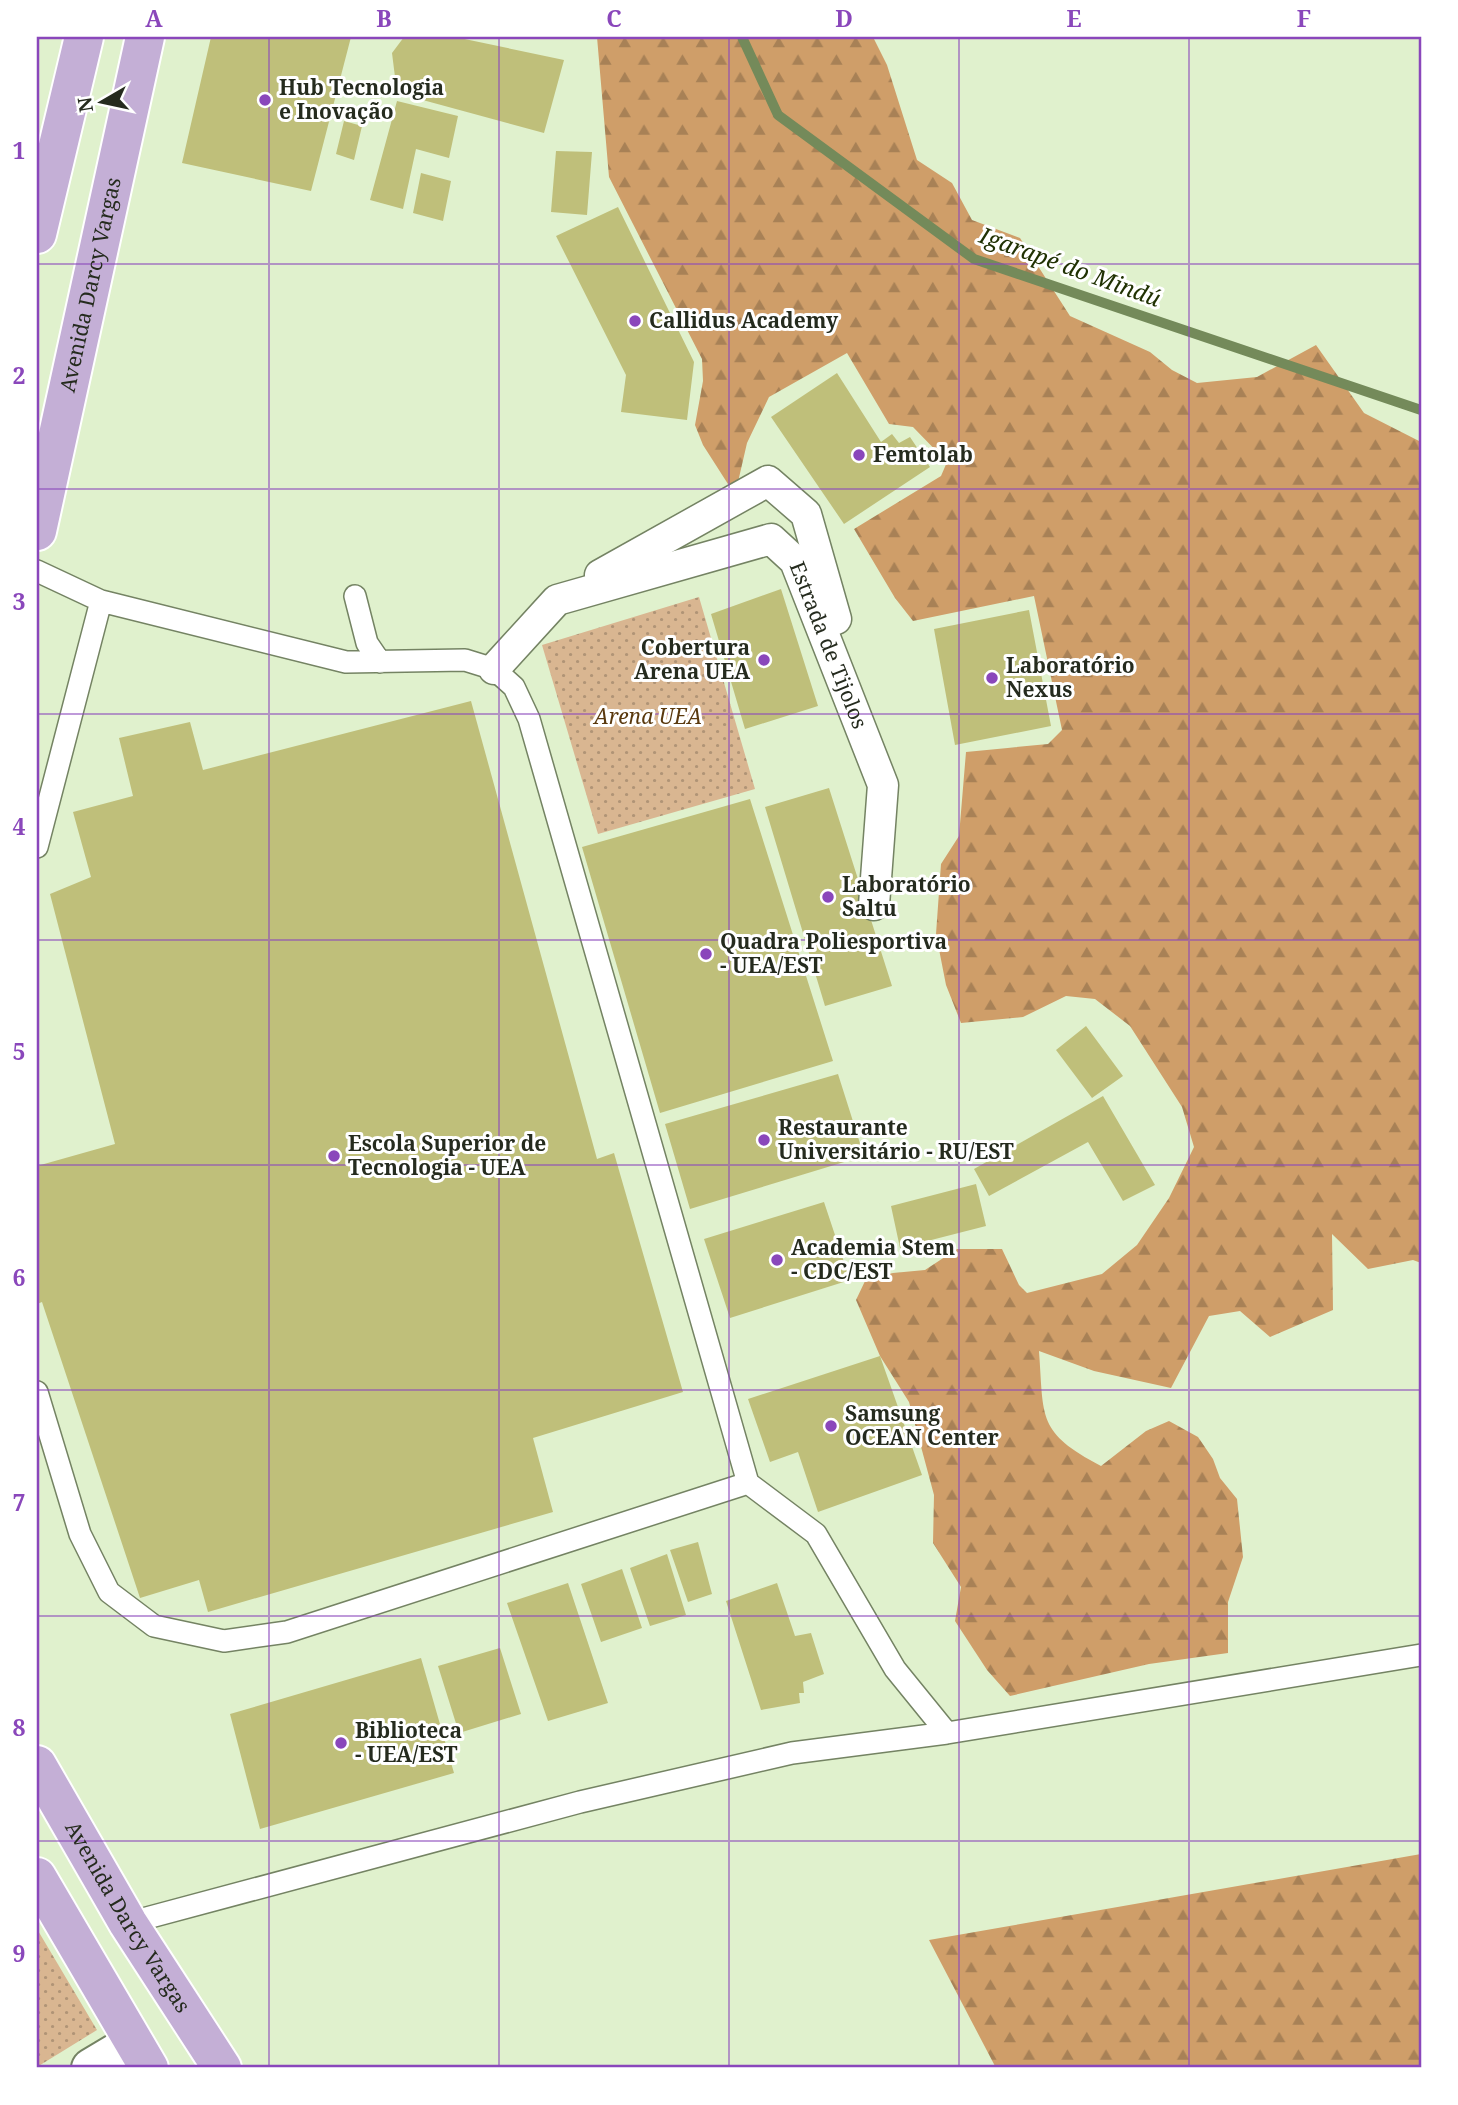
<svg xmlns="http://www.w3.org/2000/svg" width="1458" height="2105" font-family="'Noto Serif',serif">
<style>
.forest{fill:url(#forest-firs)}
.park{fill:url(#park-dots)}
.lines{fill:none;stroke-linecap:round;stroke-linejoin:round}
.stream{stroke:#748a5a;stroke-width:10}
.building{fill:#bfbf7a}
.service-casing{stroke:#748363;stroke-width:24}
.pedestrian-casing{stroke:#748363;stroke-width:33}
.minor-casing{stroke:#748363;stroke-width:42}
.primary-casing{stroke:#fff;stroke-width:42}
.service{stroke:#fff;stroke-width:21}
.pedestrian{stroke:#fff;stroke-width:30}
.minor{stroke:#fff;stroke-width:38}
.primary{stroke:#c4afd6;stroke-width:38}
.grid{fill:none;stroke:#8a47bb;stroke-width:2;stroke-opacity:0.55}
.poi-dot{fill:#8a47bb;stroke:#fff;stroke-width:2.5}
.labels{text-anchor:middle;stroke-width:6;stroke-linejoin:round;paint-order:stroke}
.poi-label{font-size:21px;font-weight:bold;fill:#252b1e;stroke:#fff;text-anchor:start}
.street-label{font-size:21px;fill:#252b1e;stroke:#fff}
.park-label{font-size:21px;font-style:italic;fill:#5a390e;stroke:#fff}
.water-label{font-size:23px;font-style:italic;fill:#203103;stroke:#fff}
.neatline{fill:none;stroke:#8a47bb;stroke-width:2.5}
.grid-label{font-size:23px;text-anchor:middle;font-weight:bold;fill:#8a47bb}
</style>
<defs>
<pattern id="forest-firs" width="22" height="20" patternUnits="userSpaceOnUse" patternTransform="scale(1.75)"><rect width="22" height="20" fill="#cf9e69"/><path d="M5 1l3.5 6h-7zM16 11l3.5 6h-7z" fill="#a88156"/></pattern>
<pattern id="park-dots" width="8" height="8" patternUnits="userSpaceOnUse" patternTransform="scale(1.75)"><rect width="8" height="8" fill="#d9b691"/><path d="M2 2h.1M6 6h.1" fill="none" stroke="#b09476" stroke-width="1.8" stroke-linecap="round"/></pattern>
</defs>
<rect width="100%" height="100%" fill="#e0f1cd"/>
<!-- forest -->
<path class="forest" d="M597,37H873L887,65L917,160L952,183L972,220L1020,238L1070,316L1150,352L1172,370L1197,383L1257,377L1316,345L1364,413L1421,442V1263L1413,1260L1368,1269L1332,1234L1333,1310L1270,1337L1240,1311L1209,1316L1171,1388L1094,1371L1039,1351C1044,1419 1037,1432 1101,1466L1146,1431L1169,1421L1198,1437L1213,1459L1220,1478L1237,1499L1243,1557L1228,1602V1653L1149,1664L1010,1696L987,1670L955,1621L961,1587L933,1543L934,1495L909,1402L880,1356L856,1300L866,1279L893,1273L925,1270L957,1249H1002L1019,1285L1027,1293L1102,1274L1137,1245L1169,1198L1194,1147L1182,1107L1130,1026L1095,999L1066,996L1023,1017L961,1023L946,985L936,934L941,864L959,836L966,752L1048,744L1062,730L1034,596L913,621L895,598L854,529L941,476L947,462L913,427L889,424L847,353L769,397L747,443L735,495L703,445L695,425L703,381L702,359L609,177Z
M1421,1854V2068H996L929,1940Z"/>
<!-- park -->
<path class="park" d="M699,597L755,789L598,834L542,645Z
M37,1929L97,2030L37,2067Z"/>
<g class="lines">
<!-- stream -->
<path class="stream" d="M742,37L778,115L974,259L1421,410"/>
</g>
<!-- building -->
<path class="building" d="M211,37H351L311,191L182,163Z
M404,37H455L564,60L544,133L397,93L392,53Z
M397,101L458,116L449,158L416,149L403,209L370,200Z
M344,121L362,126L354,160L336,154Z
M556,151L592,152L587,215L551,212Z
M421,173L451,181L443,221L413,213Z
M618,207L694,362L687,420L621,412L626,375L556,236Z
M837,373L881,442L892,434L899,443L910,437L930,467L844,524L771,417Z
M781,589L818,706L745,729L711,614Z
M1029,610L1051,726L955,745L934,629Z
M471,701L597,1159L614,1153L683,1392L533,1438L553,1512L208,1612L199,1580L140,1598L42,1302L37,1304V1166L115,1144L50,894L91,877L73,812L133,796L119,738L190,722L203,770Z
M829,788L892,986L825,1006L765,807Z
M750,799L833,1061L660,1113L582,847Z
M1086,1026L1123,1076L1092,1098L1056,1050Z
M838,1074L864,1156L690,1209L665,1124Z
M1103,1096L1155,1185L1123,1201L1088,1142L989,1196L974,1169Z
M976,1184L986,1226L900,1248L891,1206Z
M824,1202L850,1280L730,1318L704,1239Z
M880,1356L922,1475L818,1512L798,1452L770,1462L748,1399Z
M698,1542L712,1594L688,1602L670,1550Z
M667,1554L686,1615L650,1626L630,1568Z
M622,1569L642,1628L601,1642L581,1584Z
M568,1583L608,1703L548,1721L507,1603Z
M777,1583L795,1636L811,1633L824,1674L803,1682L804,1693H799L800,1703L761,1710L726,1601Z
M500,1648L521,1714L459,1733L438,1666Z
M421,1658L454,1773L260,1829L230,1714Z"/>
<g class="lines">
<defs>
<path id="service" d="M37,571L101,601L346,662L465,660L494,669L514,687L529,719L748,1483L816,1534L895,1669L947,1733
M355,596L367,643L380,662
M37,847L101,601
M37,1392L80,1534L109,1592L154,1626L224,1641L287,1632L748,1483
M128,1923L580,1802L792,1753L947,1733L1421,1655"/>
<g id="pedestrian">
<path d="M600,575L768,481L806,514L836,619"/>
<path id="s1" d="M494,669L557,600L771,539L795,561L883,785L874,905"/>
</g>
<path id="minor" d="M91,2068L133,2043"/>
<g id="primary">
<path d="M37,234L84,37"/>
<path id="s2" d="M37,531L145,37"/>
<path id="s3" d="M37,1765L128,1923L222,2068"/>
<path d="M37,1877L149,2068"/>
</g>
</defs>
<!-- service casing -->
<use href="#service" class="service-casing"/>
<!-- pedestrian casing -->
<use href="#pedestrian" class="pedestrian-casing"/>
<!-- minor casing -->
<use href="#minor" class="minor-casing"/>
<!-- primary casing -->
<use href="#primary" class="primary-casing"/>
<!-- service -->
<use href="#service" class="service"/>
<!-- pedestrian -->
<use href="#pedestrian" class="pedestrian"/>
<!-- minor -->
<use href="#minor" class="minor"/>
<!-- primary -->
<use href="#primary" class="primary"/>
</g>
<!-- grid -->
<path class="grid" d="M269,37V2068M499,37V2068M729,37V2068M959,37V2068M1189,37V2068M37,264H1421M37,489H1421M37,714H1421M37,940H1421M37,1165H1421M37,1390H1421M37,1616H1421M37,1841H1421"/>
<!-- markers -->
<g class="poi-dot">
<circle cx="265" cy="100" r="7"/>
<circle cx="635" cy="321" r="7"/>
<circle cx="859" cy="455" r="7"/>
<circle cx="764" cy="660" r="7"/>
<circle cx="992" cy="678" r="7"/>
<circle cx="828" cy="897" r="7"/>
<circle cx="706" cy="954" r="7"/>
<circle cx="764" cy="1140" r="7"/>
<circle cx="334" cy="1156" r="7"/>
<circle cx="777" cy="1260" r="7"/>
<circle cx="831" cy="1426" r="7"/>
<circle cx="341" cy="1743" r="7"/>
</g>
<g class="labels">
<!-- poi labels -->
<g class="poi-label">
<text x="279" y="95">Hub Tecnologia<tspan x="279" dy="24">e Inovação</tspan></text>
<text x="649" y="328">Callidus Academy</text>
<text x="873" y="462">Femtolab</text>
<text x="750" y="655" text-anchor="end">Cobertura<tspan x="750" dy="24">Arena UEA</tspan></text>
<text x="1006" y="673">Laboratório<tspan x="1006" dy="24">Nexus</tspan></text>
<text x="842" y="892">Laboratório<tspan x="842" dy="24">Saltu</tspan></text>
<text x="720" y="949">Quadra Poliesportiva<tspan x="720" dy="24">- UEA/EST</tspan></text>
<text x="778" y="1135">Restaurante<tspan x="778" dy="24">Universitário - RU/EST</tspan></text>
<text x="348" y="1151">Escola Superior de<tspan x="348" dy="24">Tecnologia - UEA</tspan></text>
<text x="791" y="1255">Academia Stem<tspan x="791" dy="24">- CDC/EST</tspan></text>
<text x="845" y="1421">Samsung<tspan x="845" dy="24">OCEAN Center</tspan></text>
<text x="355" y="1738">Biblioteca<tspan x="355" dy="24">- UEA/EST</tspan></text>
</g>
<!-- street labels -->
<g class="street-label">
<text dy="7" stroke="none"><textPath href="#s2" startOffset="252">Avenida Darcy Vargas</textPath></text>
<text dy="7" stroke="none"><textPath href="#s1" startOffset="439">Estrada de Tijolos</textPath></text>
<text dy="7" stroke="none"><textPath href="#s3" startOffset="177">Avenida Darcy Vargas</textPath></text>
</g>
<!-- park labels -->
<g class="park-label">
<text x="648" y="724">Arena UEA</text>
</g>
<!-- water labels -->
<g class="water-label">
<text transform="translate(1070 267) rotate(20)" y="8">Igarapé do Mindú</text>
</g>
</g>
<!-- border -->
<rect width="1458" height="2105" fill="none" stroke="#ffffff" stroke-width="77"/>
<!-- north arrow -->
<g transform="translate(102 102) rotate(261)" stroke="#ffffff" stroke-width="5" paint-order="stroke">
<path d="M0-5L12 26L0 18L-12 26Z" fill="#252b1e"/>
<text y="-10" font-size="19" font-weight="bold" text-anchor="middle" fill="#252b1e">N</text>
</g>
<rect x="38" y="38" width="1382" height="2028" class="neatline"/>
<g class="grid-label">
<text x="154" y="27">A</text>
<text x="384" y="27">B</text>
<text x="614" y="27">C</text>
<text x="844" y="27">D</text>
<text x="1074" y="27">E</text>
<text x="1304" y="27">F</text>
<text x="19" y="159">1</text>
<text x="19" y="384">2</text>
<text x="19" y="610">3</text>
<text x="19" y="835">4</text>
<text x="19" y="1060">5</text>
<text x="19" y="1286">6</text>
<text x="19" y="1511">7</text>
<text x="19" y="1736">8</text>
<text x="19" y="1962">9</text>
</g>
</svg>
